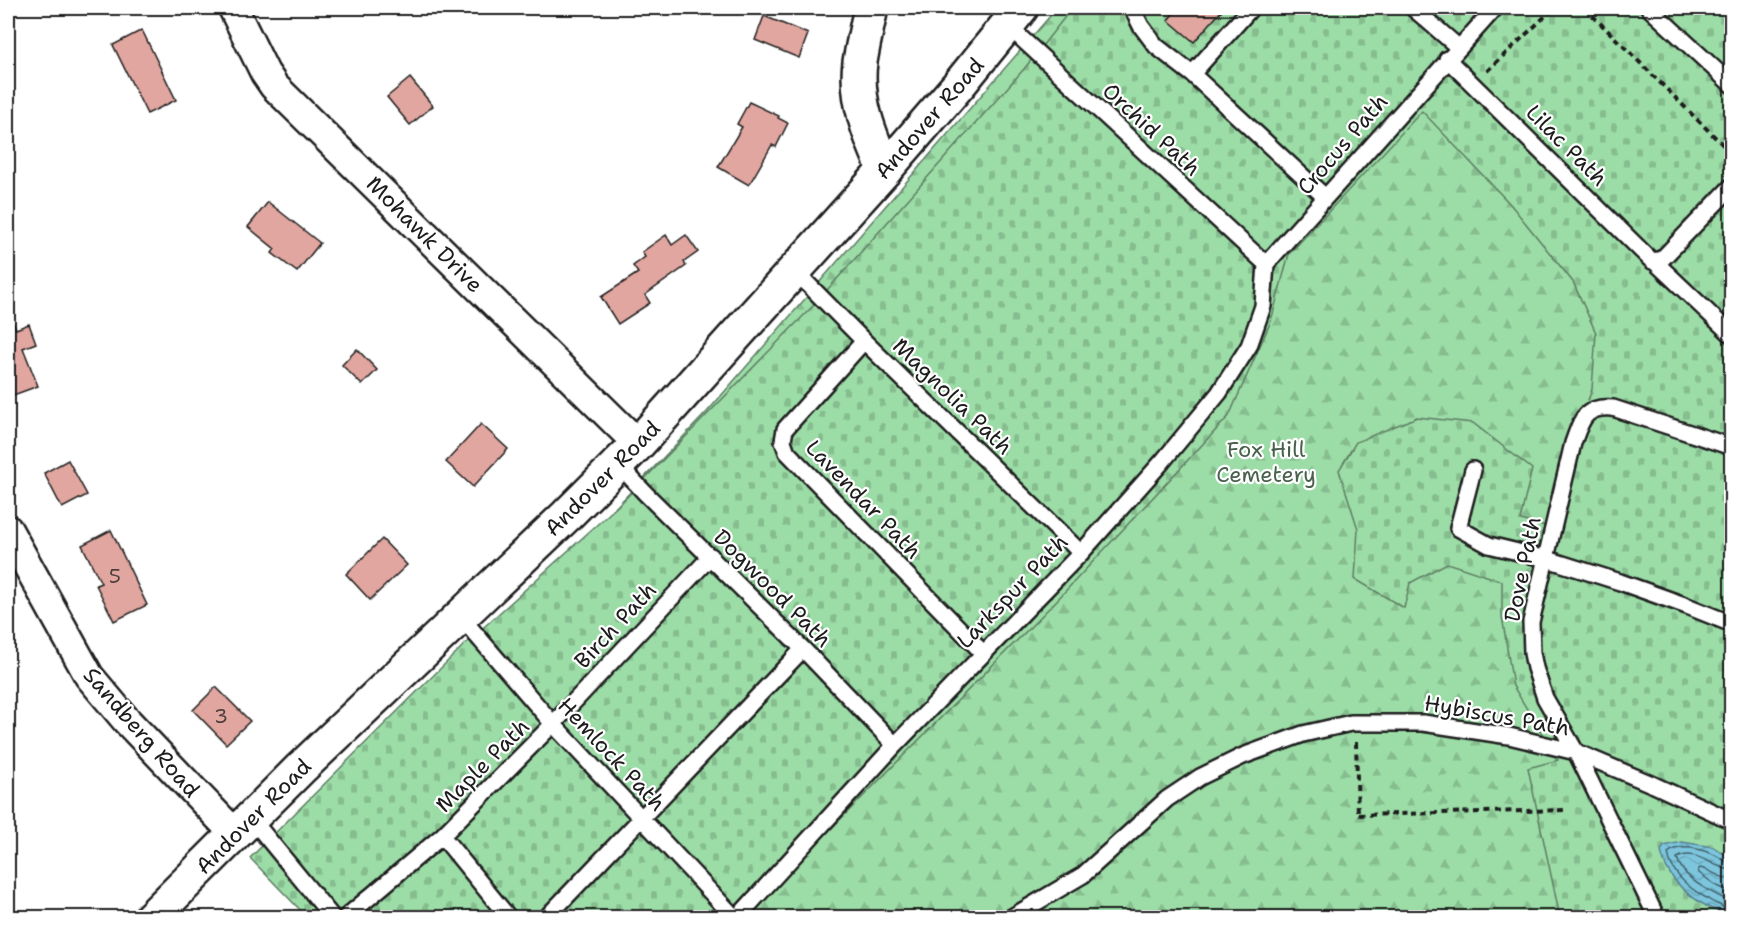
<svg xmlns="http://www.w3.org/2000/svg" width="1739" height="925" font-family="'Shantell Sans',sans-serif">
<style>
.forest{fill:url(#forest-firs);stroke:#5c7c62;stroke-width:1.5}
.cemetery{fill:url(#cemetery-stones);stroke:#5c7c62;stroke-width:1.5}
.water{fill:url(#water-waves);stroke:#568190;stroke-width:1.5}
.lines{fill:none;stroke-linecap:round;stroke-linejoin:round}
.shore{stroke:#426069;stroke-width:1.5}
.building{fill:#e1a69f;stroke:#1c1c1c;stroke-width:1.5}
.service-casing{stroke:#1c1c1c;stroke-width:20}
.minor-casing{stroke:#1c1c1c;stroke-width:33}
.tertiary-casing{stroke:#1c1c1c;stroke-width:38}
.secondary-casing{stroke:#1c1c1c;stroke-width:38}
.path{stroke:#1c1c1c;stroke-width:4;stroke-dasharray:6 4.5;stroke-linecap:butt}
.service{stroke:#fff;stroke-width:15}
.minor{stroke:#fff;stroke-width:28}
.tertiary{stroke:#fff;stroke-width:33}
.secondary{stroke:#fff;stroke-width:33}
.labels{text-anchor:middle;stroke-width:4.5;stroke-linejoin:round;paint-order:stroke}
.number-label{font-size:20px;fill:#4d3e3d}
.street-label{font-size:22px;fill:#1c1c1c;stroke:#fff}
.park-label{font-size:22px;fill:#49604d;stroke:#fff}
</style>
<defs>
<pattern id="forest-firs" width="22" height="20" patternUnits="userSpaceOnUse" patternTransform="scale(1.5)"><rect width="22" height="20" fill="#9cdda7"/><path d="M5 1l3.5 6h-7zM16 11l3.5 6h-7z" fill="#86bd8f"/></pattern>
<pattern id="cemetery-stones" width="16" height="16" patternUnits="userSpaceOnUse" patternTransform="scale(1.5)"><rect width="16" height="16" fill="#9cdda7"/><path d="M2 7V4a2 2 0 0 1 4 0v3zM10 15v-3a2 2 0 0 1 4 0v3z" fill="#86bd8f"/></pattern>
<pattern id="water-waves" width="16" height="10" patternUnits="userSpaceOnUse" patternTransform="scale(1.5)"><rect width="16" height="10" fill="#7cc5dd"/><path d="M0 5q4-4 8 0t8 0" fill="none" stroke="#6ba9bd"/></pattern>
</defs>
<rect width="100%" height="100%" fill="#fff"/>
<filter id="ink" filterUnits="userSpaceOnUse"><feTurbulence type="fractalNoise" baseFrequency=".0167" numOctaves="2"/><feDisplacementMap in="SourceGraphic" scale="12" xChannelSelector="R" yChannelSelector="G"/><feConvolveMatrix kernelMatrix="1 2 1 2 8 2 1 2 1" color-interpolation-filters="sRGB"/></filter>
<g filter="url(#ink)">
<!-- forest -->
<path class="forest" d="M1057,8H1731V917H345L389,744L707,412Z"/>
<!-- cemetery -->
<path class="cemetery" d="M1072,8H1731V917H1560L1528,768L1558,760L1513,686L1502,616V581L1447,563L1410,583L1404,608L1355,579L1358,529L1339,470L1356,442L1417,417L1473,423L1532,469L1520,520L1546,526L1592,389L1596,333L1573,282L1511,205L1422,111L1289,254L1271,321L1229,416L1057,600L744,917H307L250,858L464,645L622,502L812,307L1024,69Z"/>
<!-- water -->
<path class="water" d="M1682,842L1713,847L1731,858V917C1701,907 1667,884 1661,851L1664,846Z"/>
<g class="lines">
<!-- shore -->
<path class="shore" d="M1732,863C1723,862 1718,855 1710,853C1698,848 1677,844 1668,853C1671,874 1690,889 1708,899C1716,905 1727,906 1732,915
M1732,870C1714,869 1695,847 1677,858C1684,882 1713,892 1732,903
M1732,879C1719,879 1712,870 1700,868L1698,870L1699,873L1717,886L1732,892"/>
</g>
<!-- building -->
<path class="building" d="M1178,8H1224L1194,42L1168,20Z
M764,16L808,34L799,58L755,40Z
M142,30L176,100L147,114L113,45Z
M410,78L433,106L410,125L387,97Z
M749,102L779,116L778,118L788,123L776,147L772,145L749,185L718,167L742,127L737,124Z
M268,202L320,243L297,272L272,253L275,249L248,227Z
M666,235L672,245L686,235L698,252L684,262L686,266L645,295L650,303L618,324L601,297L638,273L633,266L645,257L642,252Z
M9,311L16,329L29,324L36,343L23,348L38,386L8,397V312Z
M357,349L377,370L362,385L342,365Z
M481,424L508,449L473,487L446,462Z
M68,460L87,495L62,508L44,473Z
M111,530L147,605L114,621L96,585L101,583L82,545Z
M382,539L407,565L370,600L346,574Z
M216,687L250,721L226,744L193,710Z"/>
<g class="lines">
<defs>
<path id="service" d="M1132,8L1141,26L1156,46L1192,74L1325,197
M1413,8L1458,47
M1649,8L1732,85
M1008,26L1266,264
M1447,59L1652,261L1662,259L1732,186
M1192,74L1251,8
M1655,262L1732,335
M1266,264L1495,8
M795,271L864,341L1081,553
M864,341L785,429L783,441L787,452L983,653
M618,464L645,493L803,649L895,745
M1473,470L1458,528L1489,545L1547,559L1620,582L1687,606L1732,624
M460,616L553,724L735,918
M251,818L333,918
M442,836L509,918
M345,918L442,836L553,724L711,556
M546,918L803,649
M737,918L895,745L1081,553L1162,462L1219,393L1249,346L1263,306L1266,264
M1010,918L1083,875L1167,799L1200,777L1243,756L1303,734L1351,723H1423L1509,736L1576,752L1654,785L1732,821
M1657,918L1576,752L1545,698L1535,668L1532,653L1531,622L1573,443C1581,421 1584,405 1613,408L1732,447"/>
<path id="minor" d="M233,8L265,73L274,86L638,444
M8,530L89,676L126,720L234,833"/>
<path id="tertiary" d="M871,8C867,26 863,44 860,62C855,100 870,136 885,170"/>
<path id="secondary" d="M151,918L300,769L566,516L638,444L885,170L962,81L1021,8"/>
</defs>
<!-- service casing -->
<use href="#service" class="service-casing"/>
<!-- minor casing -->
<use href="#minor" class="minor-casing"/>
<!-- tertiary casing -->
<use href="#tertiary" class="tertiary-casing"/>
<!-- secondary casing -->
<use href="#secondary" class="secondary-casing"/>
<!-- path -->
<path class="path" d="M1585,8L1732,154
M1487,71L1554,8
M1356,742L1358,815L1566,810"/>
<!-- service -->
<use href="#service" class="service"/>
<!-- minor -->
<use href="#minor" class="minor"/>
<!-- tertiary -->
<use href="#tertiary" class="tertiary"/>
<!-- secondary -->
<use href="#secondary" class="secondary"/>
</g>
</g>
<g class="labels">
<!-- number labels -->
<g class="number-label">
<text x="115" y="583">5</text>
<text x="221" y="723">3</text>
</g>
<!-- street labels -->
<g class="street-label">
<text transform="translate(929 118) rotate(-49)" y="8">Andover Road</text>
<text transform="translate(1152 129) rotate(43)" y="8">Orchid Path</text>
<text transform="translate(1342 144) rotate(-49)" y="8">Crocus Path</text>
<text transform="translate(1567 145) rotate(45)" y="8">Lilac Path</text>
<text transform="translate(425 234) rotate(45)" y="8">Mohawk Drive</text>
<text transform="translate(953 396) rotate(44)" y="8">Magnolia Path</text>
<text transform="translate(602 478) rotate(-45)" y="8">Andover Road</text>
<text transform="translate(864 499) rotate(46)" y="8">Lavendar Path</text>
<text transform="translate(1522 569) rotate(-78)" y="8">Dove Path</text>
<text transform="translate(773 588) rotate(45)" y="8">Dogwood Path</text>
<text transform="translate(1012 591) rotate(-46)" y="8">Larkspur Path</text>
<text transform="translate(615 625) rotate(-47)" y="8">Birch Path</text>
<text transform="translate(1497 715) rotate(10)" y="8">Hybiscus Path</text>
<text transform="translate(142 732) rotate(49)" y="8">Sandberg Road</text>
<text transform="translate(612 754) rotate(47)" y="8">Hemlock Path</text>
<text transform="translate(482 765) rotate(-45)" y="8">Maple Path</text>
<text transform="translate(253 816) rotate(-45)" y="8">Andover Road</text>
</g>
<!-- park labels -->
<g class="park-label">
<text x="1266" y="457">Fox Hill<tspan x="1266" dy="25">Cemetery</tspan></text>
</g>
</g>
<!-- margin -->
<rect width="1739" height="925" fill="none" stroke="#fff" stroke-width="30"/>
<rect x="15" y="15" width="1709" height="895" fill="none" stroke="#1c1c1c" stroke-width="2" filter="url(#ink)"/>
</svg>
